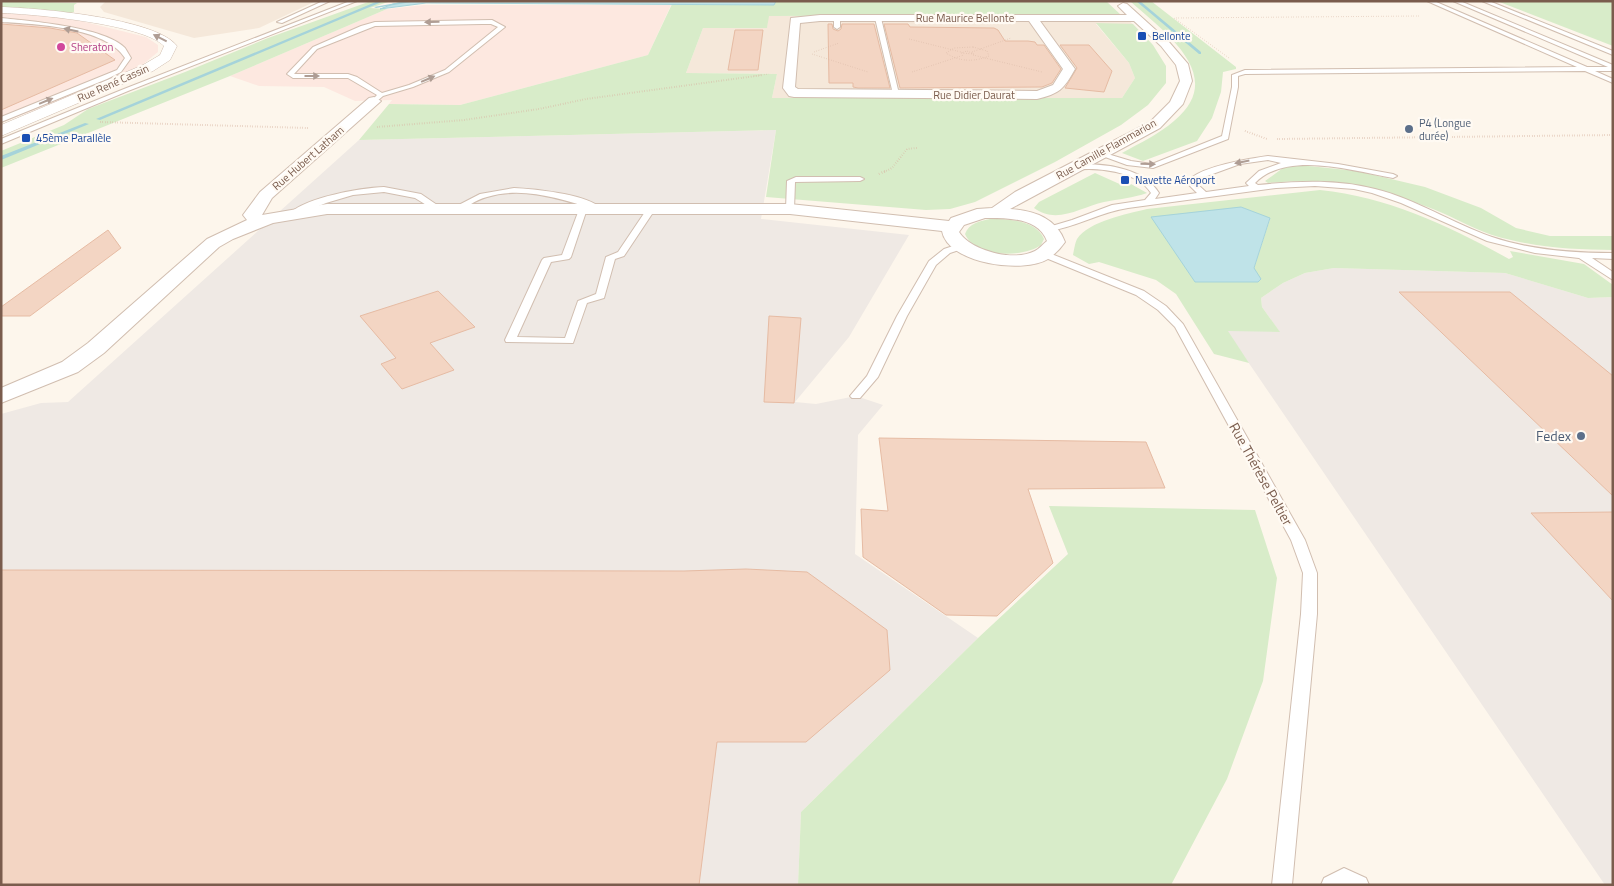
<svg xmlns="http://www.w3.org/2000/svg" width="1614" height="886" font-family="'Titillium Web',sans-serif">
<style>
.residential{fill:#f5e8da}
.commercial{fill:#fde8e0}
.industrial{fill:#efe9e4}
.green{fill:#d8ecc9;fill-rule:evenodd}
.water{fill:#bfe3e8;stroke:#a5d3da}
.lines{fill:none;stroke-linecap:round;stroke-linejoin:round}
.stream{fill:#a5d3da;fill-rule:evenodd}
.building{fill:#f3d5c3;stroke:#e6bba3}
.service-casing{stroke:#d1beb0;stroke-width:2}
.minor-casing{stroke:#d1beb0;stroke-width:2}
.tertiary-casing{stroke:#d1beb0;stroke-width:1}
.path-far2{stroke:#d9b8a5;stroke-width:1;stroke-dasharray:0.5 2;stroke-linecap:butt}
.path-far1{stroke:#d9b8a5;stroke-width:2;stroke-dasharray:0.5 2;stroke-linecap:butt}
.path{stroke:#d9b8a5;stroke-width:2.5;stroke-dasharray:0.5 2.5;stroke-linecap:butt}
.service{fill:#fff;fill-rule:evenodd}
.minor{fill:#fff;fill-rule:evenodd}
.tertiary{fill:#fff;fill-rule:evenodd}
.oneway{fill:#af9d94}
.transit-dot{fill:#1a4fb4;stroke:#fffaf3;stroke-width:2}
.hotel-dot{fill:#d1479c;stroke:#fffaf3;stroke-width:2}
.service-dot{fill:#5c6f8a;stroke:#fffaf3;stroke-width:2}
.labels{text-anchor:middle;stroke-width:4.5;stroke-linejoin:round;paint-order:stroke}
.far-street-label{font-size:11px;fill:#7a5c4d;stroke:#fffaf3}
.far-transit-label{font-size:11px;fill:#164399;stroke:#fffaf3;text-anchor:start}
.far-hotel-label{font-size:11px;fill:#b23c85;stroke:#fffaf3;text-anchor:start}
.far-service-label{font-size:11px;fill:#4e5e75;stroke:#fffaf3;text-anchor:start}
.service-label{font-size:14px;fill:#4e5e75;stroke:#fffaf3;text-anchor:end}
.street-label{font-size:14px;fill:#7a5c4d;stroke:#fffaf3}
</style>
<rect width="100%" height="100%" fill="#fdf6ec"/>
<!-- residential -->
<path class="residential" d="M106,1H316L259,28L194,38L104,12L100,7Z
M1121,15L1133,24H1096L1129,63L1135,78L1122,98H772L777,74L686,73L703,28H767L768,16Z"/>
<!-- commercial -->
<path class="commercial" d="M424,5H671L648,55L460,105L389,104L392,100L355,101L324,87L259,86L230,76L387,9Z
M1,12H24L77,20L146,37L158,45V52L141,66L97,86L1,123Z"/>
<!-- industrial -->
<path class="industrial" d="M776,130L761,219L909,235L849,337L795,402L816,404L856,396L883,405L858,435L855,554L978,638L801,812L798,885H1V414L41,403L68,402L359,140Z
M1334,268L1505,273L1588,298L1613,297V885H1605L1227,331H1279L1262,307L1261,298L1283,283L1305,273Z"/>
<!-- green -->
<path class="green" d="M1,1L77,3L74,5V12L68,14L1,9Z
M371,1H391L370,8L387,9L230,76L1,168V151L64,125L88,109L185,72L268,38Z
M777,1H1106L1121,15L769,16L767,28H703L686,73L777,74L772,98H1122L1135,78L1129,63L1096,23L1133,24L1153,45L1166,66V83L1148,105L1121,125L1055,162L975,202L950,209L926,210L766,197L776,130L359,140L389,104L460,105L648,55L672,4L773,5Z
M1130,1H1151L1236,67V69L1223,72L1221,92L1212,118L1197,141L1143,161L1122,153C1140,143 1159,134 1174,121C1229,76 1163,31 1130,1Z
M1497,1H1613V46Z
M1299,165L1357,171L1425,187L1481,208L1516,228L1550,236H1613V250C1572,250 1531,247 1492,235C1469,227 1448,214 1425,206C1373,186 1323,177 1268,183L1265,181L1283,168Z
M1095,173L1124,186L1131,184L1147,193C1133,198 1119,199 1104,202C1081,207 1057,225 1034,208L1039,202Z
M1320,190C1389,197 1449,226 1509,259L1513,257L1510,251L1584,264L1613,285V297L1588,298L1505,273L1334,268L1305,273L1283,283L1261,298L1262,307L1280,332L1228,331L1249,363L1214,354L1176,294L1156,280L1099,262L1089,264L1073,255C1074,250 1075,243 1077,239C1089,221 1127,214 1147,209ZM1241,207L1270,219L1254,268Z
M990,219C1008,219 1036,220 1044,239L1041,245C1023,258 975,258 965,234C969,223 980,221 990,219Z
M1049,506L1255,510L1277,578L1263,681L1227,779L1171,885H798L801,812L978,638L1068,554Z"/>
<!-- water -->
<path class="water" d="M407,1H776L774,5L426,3L380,9L393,4Z
M1241,207L1270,218L1254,268L1261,279L1258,282H1195L1151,217Z"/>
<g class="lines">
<!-- stream -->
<path class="stream" d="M378,1H384L100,120L96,119Z
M407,1H417L376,8L374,7Z
M1136,1H1140L1201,52V54H1199Z
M85,123L89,124L1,160V156Z"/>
</g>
<!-- building -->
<path class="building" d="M1,24L50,28L77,33L115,60L1,110Z
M828,24H832L833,29L838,31L841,29L842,24H874L890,88H858L853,87V83H829Z
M884,24H908L910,27L994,28L998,30L1005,41H1028L1035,42L1037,45H1044L1061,69L1052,83L1042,87L900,88Z
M735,30H763L758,70H728Z
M1060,45H1089L1112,71L1104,92L1065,88L1077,68Z
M108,230L121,248L30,316H1V307Z
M438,291L475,327L430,343L454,370L402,389L381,364L396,358L360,316Z
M1399,292H1510L1613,376V496Z
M769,316L801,318L794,403L764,402Z
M879,438L1146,442L1165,488L1028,489L1053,563L997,616L946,615L863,557L861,509L888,511Z
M1613,512V601L1531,513Z
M746,569L807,572L887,630L890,670L806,742H717L699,885H1V570L684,571Z"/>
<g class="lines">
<defs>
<path id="service" d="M323,1H330L282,23L277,22Z
M350,1H357L128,91L1,144V139L124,89Z
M1427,1H1434L1587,67H1608L1453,1H1460L1613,65V71H1595L1613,79V83L1585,71L1245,74L1238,76V87L1228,139L1153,168L1127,165L1097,154L1101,152L1131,161L1152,164L1222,136L1232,87V75L1245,70L1577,67Z
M1482,1H1489L1613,51V55Z
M837,16L840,18V27L837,29L834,27V18Z
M878,16L881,18L899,94L896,96L893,94L875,18Z
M1,18C30,21 105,27 125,48C127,51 129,55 131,58L121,72L107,79L1,122V117L117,70L125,58C106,27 35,24 1,22Z
M492,20L505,27L449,72L413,87L383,96L376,102L371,101L377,95L348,78H293L287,74L313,47L361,26L375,22ZM482,24H491L498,27L445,70L409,85L382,93L357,77L348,74H294L317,49L375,26Z
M1268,156L1338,164L1393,174L1397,176L1393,178C1353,171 1287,150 1255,183L1258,185C1297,181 1337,179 1375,189C1416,199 1452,223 1492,237C1531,250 1572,253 1613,253V259L1592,258L1613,272V280L1579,258L1535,253L1487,241L1401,203L1372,193L1354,189L1315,186L1276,188L1128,208C1100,212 1077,227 1049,231L1045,228L1072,220L1112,205L1145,200L1151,193C1137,171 1097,167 1074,170H1071V166C1098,161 1144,167 1159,193L1155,199L1197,193L1186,182C1201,166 1247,159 1268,156ZM1268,160L1281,163L1259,171L1246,183L1249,186L1206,192L1195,182L1199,179L1240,164Z
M796,177H860L864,179L860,181L795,182L794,209L790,212L786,209L787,181Z
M384,187L421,194L443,209L436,211L415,198L384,192L353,195L326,203L297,215L290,213C308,197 360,188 384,187Z
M514,188C535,189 583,194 598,206L594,209C560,199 523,186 487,197C475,200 466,208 455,212L451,209L480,194Z
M649,206L656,208L624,256L615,259L604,298L587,303L573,343L506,342L505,340L542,260L544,258L562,255L580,207L587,209L571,257L569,259L551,262L517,337L565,338L578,301L596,294L606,257L618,252Z
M959,244L962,245V249L950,253L936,265L907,316L878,377L860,398H852L850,396L867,376L897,316L929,261L944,249Z
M1044,251L1144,291L1166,306L1183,324L1305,540L1317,573V614L1292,885H1272L1301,614L1303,573L1291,540L1175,327L1158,310L1136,295L1041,256V252Z
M1344,868L1366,878L1369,885H1321L1324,878Z"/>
<path id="minor" d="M1123,3L1127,4L1169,42L1188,64L1192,81L1183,104L1160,128L1010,209C1035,211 1056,218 1065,242C1061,248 1054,255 1048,259C1024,274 948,264 942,231L790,214H327L273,223L233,239L219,247L104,353L78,372L1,403V388L62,362L88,343L207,239L247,220L243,215L260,192L369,98L374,97L381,101L272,198L262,215L327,204H790L949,221L951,218L977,209L992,208L1015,192L1150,122L1170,102L1180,81L1176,65L1161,46L1134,21H1040L1075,69C1064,89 1059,94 1037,99L794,97L789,96L783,88L791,18L820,15H1127L1118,6ZM820,21H1029L1063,69L1053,85L1037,91L798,89L795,87L800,23ZM985,218C1006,218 1038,217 1047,241C1043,244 1039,249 1035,251C1014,262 971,251 959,232L964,225Z"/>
<path id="tertiary" d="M1,7C37,8 156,18 177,46L170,60L153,71L1,136V125L143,65L160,55L164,46C143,24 34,14 1,13Z"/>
</defs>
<!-- service casing -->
<use href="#service" class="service-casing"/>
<!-- minor casing -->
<use href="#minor" class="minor-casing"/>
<!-- tertiary casing -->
<use href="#tertiary" class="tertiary-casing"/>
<!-- path-far2 -->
<path class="path-far2" d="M909,39L961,52
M973,47L987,51L989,56C975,62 959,62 946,53L954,48Z
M967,51L974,54L961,53Z
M814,52L839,43
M972,52L1011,38
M812,54L868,72
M973,55L1042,72
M1229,58L1174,18L1419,16
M912,72L964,55
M754,76L769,74"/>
<!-- path-far1 -->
<path class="path-far1" d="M100,122L308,128
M377,127L464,120L539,109L586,99L763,75
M1245,131L1267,139
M1277,139L1613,135
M884,172L892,168L907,149L917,148"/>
<!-- path -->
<path class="path" d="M879,174L887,170"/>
<!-- service -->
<use href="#service" class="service"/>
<!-- minor -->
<use href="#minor" class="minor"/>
<!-- tertiary -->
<use href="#tertiary" class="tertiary"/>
</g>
<!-- one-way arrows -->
<defs><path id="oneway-solid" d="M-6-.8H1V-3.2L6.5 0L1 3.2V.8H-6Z" transform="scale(1.25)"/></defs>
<g class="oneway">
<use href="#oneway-solid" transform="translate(432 22) rotate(179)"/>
<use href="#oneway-solid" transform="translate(71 30) rotate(-168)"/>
<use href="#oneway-solid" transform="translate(160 38) rotate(-153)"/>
<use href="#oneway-solid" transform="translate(312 76)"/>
<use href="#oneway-solid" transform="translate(428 79) rotate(-23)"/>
<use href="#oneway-solid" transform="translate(46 101) rotate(-22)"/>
<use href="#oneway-solid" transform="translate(1242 162) rotate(169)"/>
<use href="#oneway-solid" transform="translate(1148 164) rotate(1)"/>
</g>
<!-- markers -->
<g class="transit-dot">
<rect x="1137" y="31" width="10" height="10" rx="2.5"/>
<rect x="21" y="133" width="10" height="10" rx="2.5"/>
<rect x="1120" y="175" width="10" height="10" rx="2.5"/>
</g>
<circle class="hotel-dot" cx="61" cy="47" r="5"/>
<g class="service-dot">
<circle cx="1409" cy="129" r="5"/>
<circle cx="1581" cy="436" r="5"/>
</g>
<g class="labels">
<!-- far-street labels -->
<g class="far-street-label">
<text x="965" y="22">Rue Maurice Bellonte</text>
<text transform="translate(113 83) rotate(-24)" y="4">Rue René Cassin</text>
<text x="974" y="99">Rue Didier Daurat</text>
<text transform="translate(1106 149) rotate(-29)" y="4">Rue Camille Flammarion</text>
<text transform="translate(308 158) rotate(-41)" y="4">Rue Hubert Latham</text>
</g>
<!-- far-transit labels -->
<g class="far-transit-label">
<text x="1152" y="40">Bellonte</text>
<text x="36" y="142">45ème Parallèle</text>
<text x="1135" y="184">Navette Aéroport</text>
</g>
<!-- far-hotel labels -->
<g class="far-hotel-label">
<text x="71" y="51">Sheraton</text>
</g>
<!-- far-service labels -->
<g class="far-service-label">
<text x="1419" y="127">P4 (Longue<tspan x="1419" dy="13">durée)</tspan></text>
</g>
<!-- service labels -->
<g class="service-label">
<text x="1571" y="441">Fedex</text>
</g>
<!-- street labels -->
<g class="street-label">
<text transform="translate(1261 474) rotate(61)" y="5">Rue Thérèse Peltier</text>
</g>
</g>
<!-- border -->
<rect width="1614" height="886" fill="none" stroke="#7a5c4d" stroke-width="5"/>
</svg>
